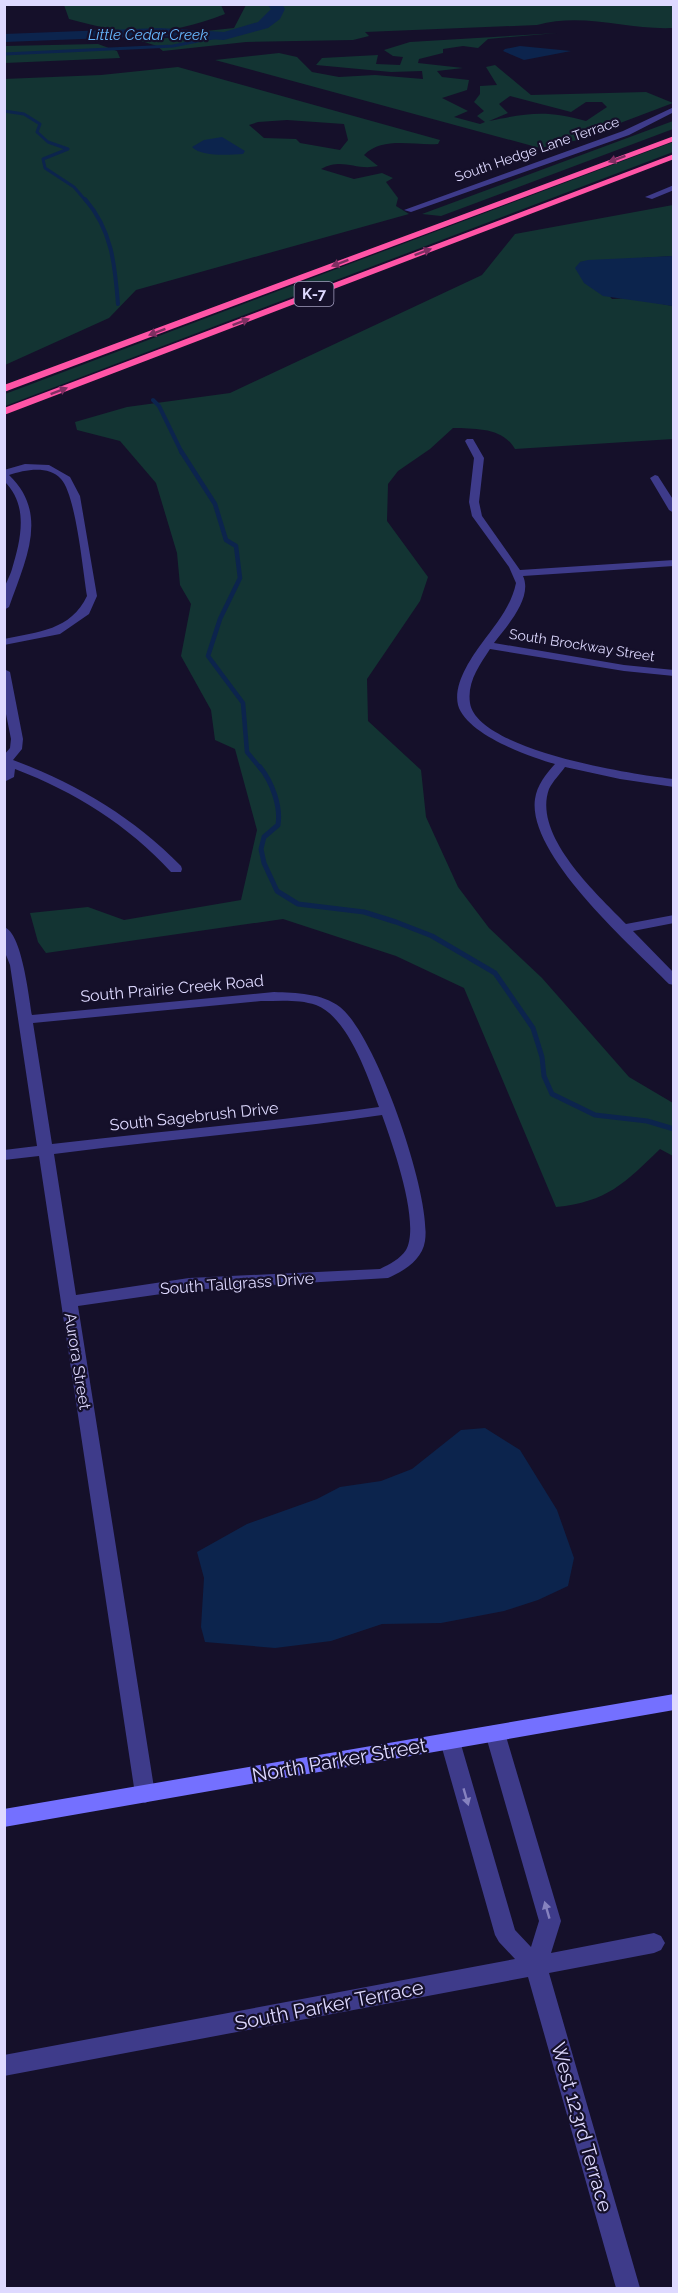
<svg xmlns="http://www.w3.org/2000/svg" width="678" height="2293" font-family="Raleway,sans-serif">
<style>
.green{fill:#133433;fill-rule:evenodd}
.water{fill:#0c244d}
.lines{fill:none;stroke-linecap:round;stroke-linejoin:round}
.stream-far3{stroke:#0c244d;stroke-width:3}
.stream-far2{stroke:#0c244d;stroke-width:4}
.stream-far1{stroke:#0c244d;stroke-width:4.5}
.stream{stroke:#0c244d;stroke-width:5}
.river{fill:#0c244d;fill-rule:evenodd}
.street{fill:#3e3b8a;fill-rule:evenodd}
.secondary{fill:#7470ff;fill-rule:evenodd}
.highway{fill:#ff54a6;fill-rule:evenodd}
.oneway{fill:#7e2f62}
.oneway2{fill:#8682bf}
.labels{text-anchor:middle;stroke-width:4.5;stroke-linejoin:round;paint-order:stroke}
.far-street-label{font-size:14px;fill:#ded9ff;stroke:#15102a}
.far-water-label{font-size:15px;font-style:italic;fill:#67b8ff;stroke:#15102a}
.shield{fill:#15102a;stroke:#a29dbf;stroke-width:1.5}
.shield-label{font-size:15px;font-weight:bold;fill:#ded9ff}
.street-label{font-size:16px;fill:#ded9ff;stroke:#15102a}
.near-street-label{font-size:20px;fill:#ded9ff;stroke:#15102a}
</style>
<rect width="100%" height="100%" fill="#15102a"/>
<!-- green -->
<path class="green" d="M64,5H221L225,14C166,37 129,36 69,19Z
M246,5H673V28C627,30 584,12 537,25L365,32L369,36L353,40L246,42L163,51L157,46L141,41L175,37L195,38L206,31L234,28Z
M557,33L488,39L478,48L463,46L443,49V53L419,59L418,63L463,68L437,71L442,77L469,80L467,90L442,98L468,111L454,117L480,124L485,122L477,116L484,111L474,102L480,94V86L497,85L486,67L495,65L531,95L646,92L673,103L591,134L582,131L571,132L583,139L540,148L215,60L279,53L297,57L312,72L339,77L375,75L423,79L422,71L391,72L316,65L322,58L378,55L376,64L400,65L403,57L393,56L384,50L410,42ZM510,96L571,112L586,102H602L607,107L586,121C547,110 528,113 489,121L508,113L499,104Z
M98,44L117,51L120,58L5,63V46Z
M178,67L440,140L438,144C414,146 383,136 364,155L378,166C355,171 343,157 321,169L354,179L382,173L393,178L386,182L398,198L396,206L409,214L136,290L109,318L5,365L4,79L101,75ZM287,120L344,124L348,140L340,150L300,143L296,139L264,138L249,125L258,122Z
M673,121V129L441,216L422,214Z
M673,142V152L5,406V394Z
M673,205V256L580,262L612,299L629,298L673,306V439L515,449C502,427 476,429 453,428L430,449L398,471L388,484L387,521L428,577L420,601L367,679L368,721L421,770L426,817L458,887L489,928L542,978L629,1077L673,1103V1156L660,1149C625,1183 607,1202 556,1207L464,988L396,956L283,919L46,953L38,942L30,913L88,907L124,920L241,900L257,830L235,749L215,740L211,710L181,656L191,604L180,585L177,553L156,483L120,441L77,430L75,422L127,407L230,393L482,275L515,234Z"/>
<!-- water -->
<path class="water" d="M520,46L571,51L524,60L503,51L505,49Z
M222,137L245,151L243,154C228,155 202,157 192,147L204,140Z
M673,256V306L603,296L584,283L575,268L580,262L588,260Z
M485,1428L520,1450L557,1510L574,1558L568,1586L538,1600L504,1611L441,1623L382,1624L331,1641L275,1648L205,1642L201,1627L204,1578L197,1552L247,1524L317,1499L340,1487L381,1481L412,1469L461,1430Z"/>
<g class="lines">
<!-- stream-far3 -->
<path class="stream-far3" d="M4,54L173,46L222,36
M4,111L24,114L40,124L37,132L48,142L68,149L43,159L45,168L74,187L86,201"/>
<!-- stream-far2 -->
<path class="stream-far2" d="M85,199C112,230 115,265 118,304
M153,400L159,406L182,453"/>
<!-- stream-far1 -->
<path class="stream-far1" d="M181,451L215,504L226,540L236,546L240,578L220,619L208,656L243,703L247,752L261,769"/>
<!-- stream -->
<path class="stream" d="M260,767C272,782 281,806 278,825L264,837L261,849L264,863L277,891L298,904L364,912L396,922L432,936L495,973L533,1028L542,1057L544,1076L552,1094L595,1115L647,1121L674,1129"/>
<!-- river -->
<path class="river" d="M267,4H282L285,9L280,19L268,28L224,40L160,36L4,42V34L160,28L224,32L258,22L271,9Z"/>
<!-- street -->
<path class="street" d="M674,107V112L629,135L411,212L404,210L623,131Z
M674,185V190L652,199L645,197Z
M467,439H473L484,458L479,502L482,516L520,570L674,560V566L523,576C533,598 507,626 494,643L624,665L674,670V676L624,671L490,649C479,666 467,682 470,703C477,750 634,775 674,779V787L620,779L565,767C560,774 553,781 549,789C532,836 598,895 626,924L674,915V923L633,931L674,973V985L669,984C632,946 527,855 535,799C537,785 546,774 555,764C529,757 466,734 458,705C453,684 471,658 482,643C496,624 511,607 516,583L509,567L472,516L469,502L474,458L465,441Z
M25,464L49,465L70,477L80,496L97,596L89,614L60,634L4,645V639C38,632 71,630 87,596C83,572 76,495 61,479C48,465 25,470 9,475C50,514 25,561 9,607L4,610C4,604 4,597 4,591C5,584 10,576 12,569C21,539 29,505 4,481V470Z
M655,475L658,476L674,501V513L669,510L650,478Z
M4,669L10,672L23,739L22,749L13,760C77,784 133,817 181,866L182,869L181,872H171C128,825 75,792 15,769L14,777L4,782V755L10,748L11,739L4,704Z
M4,927C22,932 29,998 32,1015L274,992C296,993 322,993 340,1007C376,1035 432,1196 425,1241C422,1260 404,1271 388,1278L189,1290L78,1306L155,1794L152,1800L145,1803L138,1800L135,1794L39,1156L4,1160V1150L37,1146L10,965L4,950ZM261,1001C279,1001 299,999 316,1005C348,1017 368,1077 379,1107C270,1122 161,1131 52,1144L33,1023ZM382,1115C392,1143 421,1223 406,1250C400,1259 390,1264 380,1269L189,1278L76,1295L54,1154C163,1140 273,1131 382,1115Z
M495,1725L502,1727L505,1733L561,1921L551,1953L654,1933L661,1936L665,1943L661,1950L654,1953L549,1973L640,2288H616L528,1977L4,2076V2055L515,1959L499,1942L495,1935L440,1741L443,1735L450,1733L457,1735L460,1741L515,1930L531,1947L539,1921L485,1733L488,1727Z"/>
<!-- secondary -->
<path class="secondary" d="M674,1694V1710L4,1827V1809Z"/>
<!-- highway -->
<path class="highway" d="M674,136V141L4,392V385Z
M674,154V159L4,415V408Z"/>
</g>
<!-- one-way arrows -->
<defs><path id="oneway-solid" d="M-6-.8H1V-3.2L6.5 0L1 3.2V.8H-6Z" transform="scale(1.5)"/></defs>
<g class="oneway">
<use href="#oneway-solid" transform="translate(617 159) rotate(160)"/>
<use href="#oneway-solid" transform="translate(423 252) rotate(-21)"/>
<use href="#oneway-solid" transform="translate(340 263) rotate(159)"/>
<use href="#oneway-solid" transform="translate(241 322) rotate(-21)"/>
<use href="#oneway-solid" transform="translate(157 332) rotate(159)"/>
<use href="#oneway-solid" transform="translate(59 391) rotate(-21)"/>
</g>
<g class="oneway2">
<use href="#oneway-solid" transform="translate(466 1797) rotate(74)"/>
<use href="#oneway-solid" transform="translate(547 1910) rotate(-106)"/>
</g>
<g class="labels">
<!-- far-street labels -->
<g class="far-street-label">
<text transform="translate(537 149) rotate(-19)" y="5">South Hedge Lane Terrace</text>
<text transform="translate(582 645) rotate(9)" y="5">South Brockway Street</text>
</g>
<!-- far-water labels -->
<g class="far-water-label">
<text x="148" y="40">Little Cedar Creek</text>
</g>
<!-- shield labels -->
<rect class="shield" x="294.5" y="282" width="39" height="24" rx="4.5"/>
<g class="shield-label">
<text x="314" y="299">K-7</text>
</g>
<!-- street labels -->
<g class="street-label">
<text transform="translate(172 988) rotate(-5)" y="6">South Prairie Creek Road</text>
<text transform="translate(194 1116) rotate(-6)" y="6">South Sagebrush Drive</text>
<text transform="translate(237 1283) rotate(-4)" y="6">South Tallgrass Drive</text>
<text transform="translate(78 1361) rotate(81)" y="6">Aurora Street</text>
</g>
<!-- near-street labels -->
<g class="near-street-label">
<text transform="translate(339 1760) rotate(-10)" y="7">North Parker Street</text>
<text transform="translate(329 2005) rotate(-11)" y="7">South Parker Terrace</text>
<text transform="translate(582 2127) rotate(74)" y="7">West 123rd Terrace</text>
</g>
</g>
<!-- border -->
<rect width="678" height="2293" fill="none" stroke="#ded9ff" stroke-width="12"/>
</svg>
